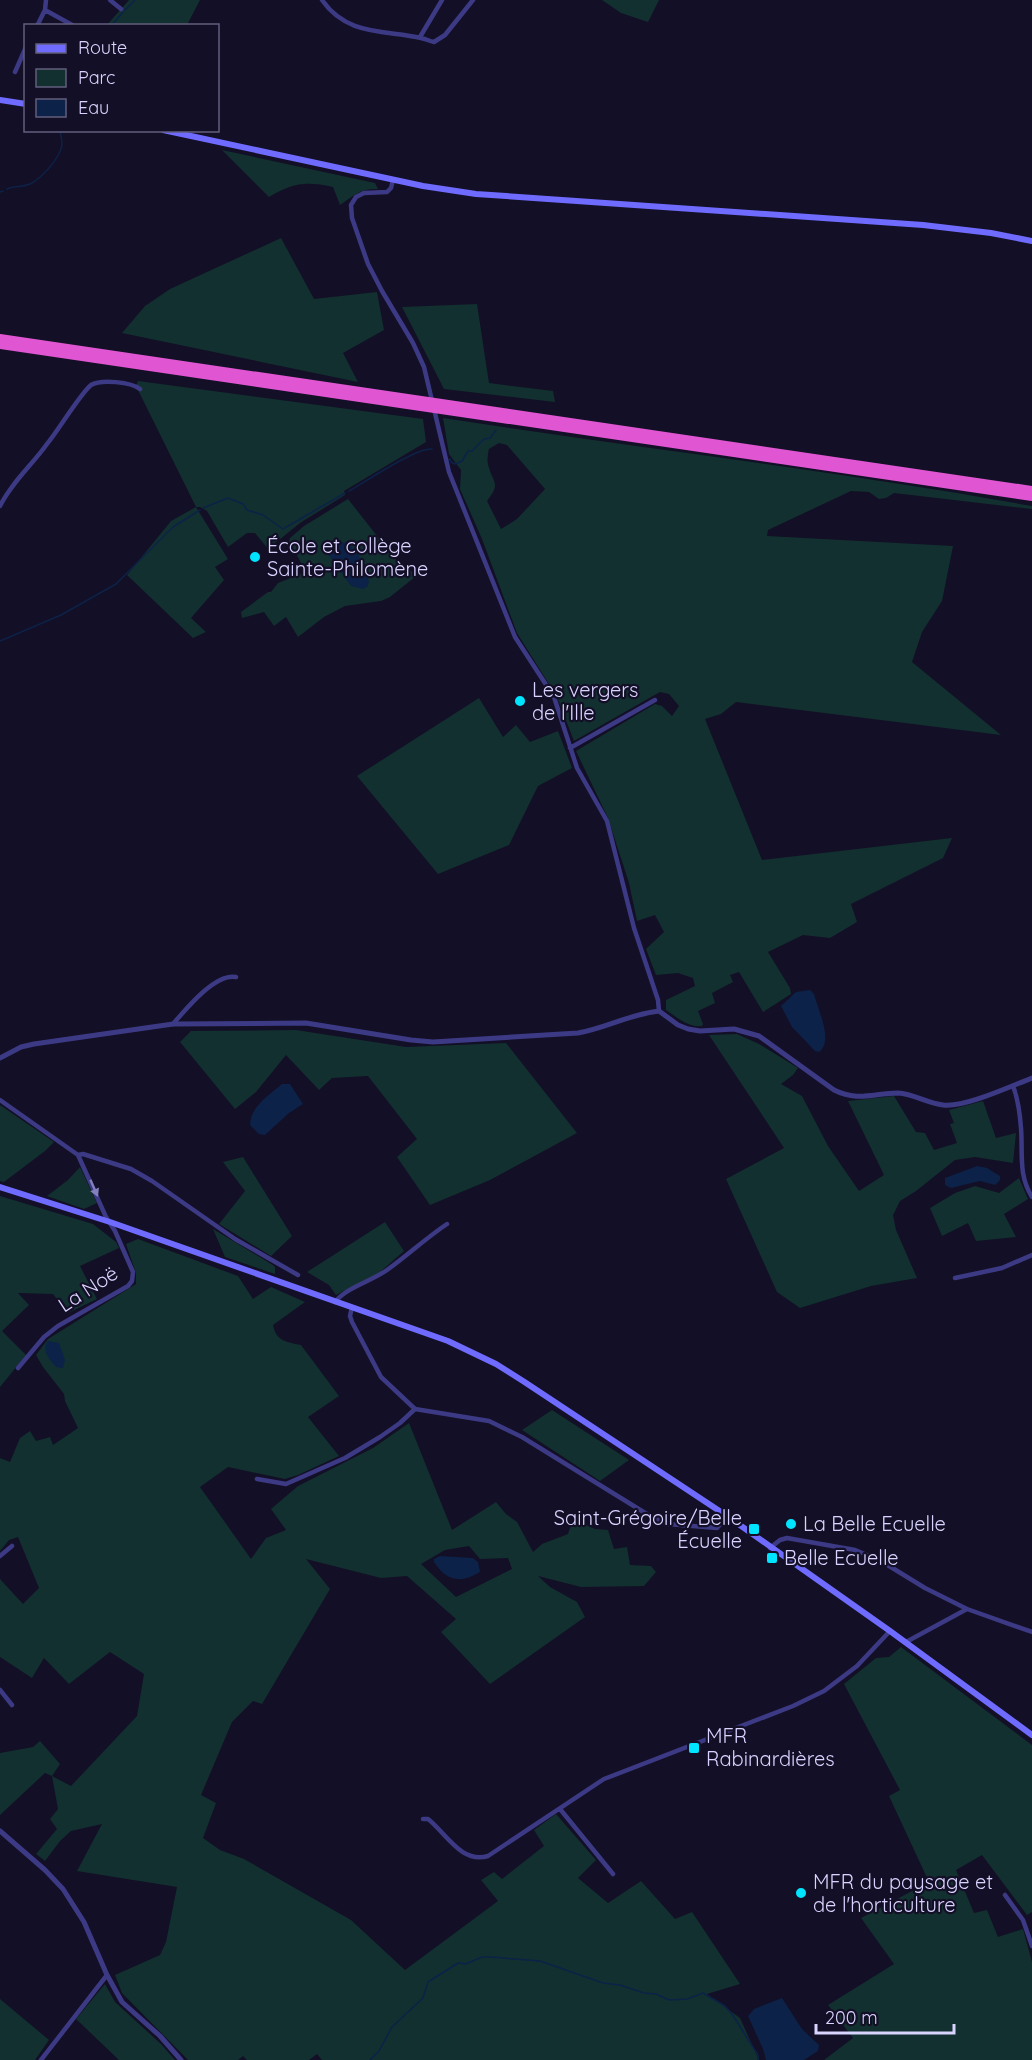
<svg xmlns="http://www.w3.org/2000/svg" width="1032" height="2060" font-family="Quicksand,sans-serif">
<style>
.green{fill:#12302f;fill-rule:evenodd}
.water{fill:#0c2248}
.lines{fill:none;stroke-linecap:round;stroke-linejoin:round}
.stream{stroke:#0c2248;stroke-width:1.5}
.minor{stroke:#3d3a85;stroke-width:4.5}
.tertiary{stroke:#3d3a85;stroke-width:5}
.secondary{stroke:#6f6bff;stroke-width:6}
.trunk{stroke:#e055d1;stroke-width:8}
.oneway{fill:#837fbc}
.poi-dot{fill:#00e5ff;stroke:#130f26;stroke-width:2}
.labels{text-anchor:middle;stroke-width:4.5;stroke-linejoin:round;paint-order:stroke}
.poi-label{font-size:20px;fill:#d9d4ff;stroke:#130f26;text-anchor:start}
.street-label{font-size:20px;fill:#d9d4ff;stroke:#130f26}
</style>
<rect width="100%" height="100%" fill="#130f26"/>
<!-- green -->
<path class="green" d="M129,0H200L187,25L106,26Z
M602,0H659L648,22L621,13Z
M222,150L375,183L378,189C361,188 353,196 340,205L333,187C305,181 293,183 269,197Z
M281,238L314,299L377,292L384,330L343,353L358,382L122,333L145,306L170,289Z
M477,304L489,383L553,391L555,402L444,389L402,307Z
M138,381L423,419L426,442L344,491L345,495L300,523L268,549L255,533H247L228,547L207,511L200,507H196L228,559L215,567L224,580L191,618L206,632L193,638L127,575L171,521L196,507L138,390L136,386Z
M443,418C639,448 837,471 1032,506V509L894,493L886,498L879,499L869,492L851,491L768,530L767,536L953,546L942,601L922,632L912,662L1001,735L736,702L721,714L705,719L762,860L952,838L943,858L851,904L857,922L830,938L803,935L768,952L790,988L791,994L763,1012L739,972L730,975L733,982L712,993L715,1003L698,1011L703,1024L702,1026C688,1028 677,1017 666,1010V1000L695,986L693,978L678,973L656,975L646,949L664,932L655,915L637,921L629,883L608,818L576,751L655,704L662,706L672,716L679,706L669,694L660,692L574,741L557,697L517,633L482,539L460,489L461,470L449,454ZM499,443L507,445L545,489L517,519L501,529L487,501C502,482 492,483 488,464C487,460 488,453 489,449Z
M348,499L404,570H410L416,575L415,577L390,597L381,601L345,606L324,617L298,637L286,617L274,626L264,612L242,618L241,612L268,592H271L278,583L306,572L289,541L290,538L304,526Z
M479,698L503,737L516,725L530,742L558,731L572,768L538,786L509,845L438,874L357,776Z
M296,1030L406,1047L506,1043L577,1133L490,1180L430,1205L397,1157L417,1139L368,1076L332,1078L319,1090L286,1055L256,1092L235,1109L180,1042L191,1031Z
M737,1034L759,1044L798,1068L793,1075L781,1084L802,1096L828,1146L859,1191L884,1175L848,1101L894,1096L916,1132L925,1133L934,1150L957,1143L950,1124L954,1123L949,1110L983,1101L996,1138L1016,1133L1013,1163L975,1157L955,1160L916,1191L900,1201L893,1215L896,1230L917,1278L871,1286L800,1308L777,1292L726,1179L784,1148L709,1035Z
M0,1105L54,1142L45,1151L4,1182L0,1181Z
M243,1157L292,1236L271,1256L219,1224L245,1191L223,1162Z
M80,1167L97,1203L84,1209L47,1196L68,1180Z
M1019,1178L1028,1199L1004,1214L1016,1237L976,1241L968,1223L942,1236L930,1208L955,1193L975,1186L999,1193Z
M0,1196L93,1224L116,1242L119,1248L80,1266L97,1299L68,1313L53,1294L18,1293L29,1305L2,1331L26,1355L0,1387Z
M385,1222L404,1251L379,1273L336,1295L329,1285L307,1272Z
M213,1229L273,1265L275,1267V1274L225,1257Z
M138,1239L238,1276L253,1299L271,1287L305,1302L273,1325C276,1341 286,1342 301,1345L339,1396L308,1417L339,1456L298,1475L285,1479L228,1467L200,1487L251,1559L266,1538L286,1530L271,1509L298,1486L373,1448L409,1423L452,1530L496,1502L506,1514L517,1522L533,1552L542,1544L568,1534L573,1519L595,1529L608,1530L614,1549L627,1547L630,1565L651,1566L656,1572L644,1586L581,1587L538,1576L550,1587L577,1602L585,1617L490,1684L441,1632L456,1619L407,1576L381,1578L306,1559L330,1589L262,1704L253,1701L232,1722L201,1795L216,1803L203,1838L220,1850L244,1859L351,1920L405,1970L498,1901L481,1880L494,1872L502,1879L544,1846L534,1830L556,1814L596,1860L578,1878L608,1903L641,1881L675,1919L692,1912L740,1984L707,1994L740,2018L759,2060H322L317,2054L309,2060H247L243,2056L238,2060H188L122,1993L115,1975L160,1955L166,1942L177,1887L77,1871L102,1824L71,1831L60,1841L45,1861L36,1854L57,1829L50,1819L58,1809L52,1776L45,1773L0,1815V1753L33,1747L40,1741L60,1764L52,1776L71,1786L137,1716L144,1674L110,1652L69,1684L44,1658L32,1678L0,1657V1579L23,1604L39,1588L18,1537L9,1540L0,1551V1458L10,1462L20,1438L30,1431L36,1441L50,1437L53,1445L78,1428L65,1401L64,1394L43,1367L36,1355L48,1339L136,1284V1273L126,1244ZM469,1546L480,1559L508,1558L512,1569L456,1597L421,1564L445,1550Z
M552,1410L629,1460L600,1481L522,1430Z
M901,1647L1032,1745V1912L1027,1915L982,1855L956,1870L974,1913L987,1910L998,1937L1023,1929L1032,1962V2060H824L853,2038L828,2005L894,1964L861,1918L929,1882L889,1796L900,1790L844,1684L876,1658L889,1657Z
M105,1984L115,2002L161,2044L175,2060H119L76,2019Z
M0,1999L49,2040L35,2060H0Z"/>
<!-- water -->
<path class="water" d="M347,542L357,552L369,581L368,586L363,589L351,586L328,554C332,544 336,543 347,542Z
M810,990L814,994C818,1010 834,1041 819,1052L815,1051L792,1027L781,1006L796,992Z
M282,1084H290L303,1104L289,1113L265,1135L259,1134L250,1125C250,1107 269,1095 282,1084Z
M977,1166L987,1168L1000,1176V1180L995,1185L980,1181L951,1188L945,1185V1178Z
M48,1341L59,1343L65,1360L63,1368L56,1367C49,1359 41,1350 48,1341Z
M440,1556L473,1558L478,1562L480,1572C461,1584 446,1581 434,1562V1559Z
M782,1998L802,2029L819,2045L818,2051L804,2060H766L763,2049L748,2016L754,2009Z"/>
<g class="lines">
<!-- stream -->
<path class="stream" d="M125,10L135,0
M111,26L123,12
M7,189C14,186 22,187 30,184C42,178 60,158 62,145C62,140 61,135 60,131L71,130
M0,192L3,191
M448,460L450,459L451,462L455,464L462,461L468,451H472L484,439L490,438L496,430
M349,491C365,482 417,447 432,449
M203,508L228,498L243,504L247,510L263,515L283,529L345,493
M0,641L61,615L116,584L173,527L200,510
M370,2060L379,2051L392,2027L423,1998L428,1982L458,1963L466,1964L482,1957H491L540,1961L603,1983L620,1985L644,1993L656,1994L669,2000L687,1999L703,1993L725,2006L732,2014L758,2055V2060"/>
<!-- minor -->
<path class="minor" d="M110,0L121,9
M322,0C347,36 384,30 421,38C426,39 429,41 434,42L445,35L473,0
M45,10L74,26
M37,26L45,10L46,0
M420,37L442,0
M15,72L26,47
M393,180L391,188L387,192L364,193L356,197L351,205L352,218L368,264L382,291L413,343L424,367L449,472L515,637L554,697L577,768L607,821L634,928L658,1000L659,1011
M0,506C12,482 32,465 47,444C58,431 80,394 91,385C101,379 131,382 140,389
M570,748L655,700
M173,1024C186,1009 215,973 236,977
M1013,1086C1018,1099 1020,1114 1021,1128C1023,1153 1018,1175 1032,1197
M0,1100L78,1155L106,1217L115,1231L133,1272L132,1281L128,1286L58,1326L44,1337L18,1368
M78,1155L83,1154L131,1169L152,1181L235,1239L298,1275
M955,1278L1002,1268L1032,1255
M335,1302C347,1287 372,1281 387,1270C408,1255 426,1238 447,1224
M352,1307L350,1316L352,1322L381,1377L415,1409L489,1421L522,1437L650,1516L668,1524L717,1528L727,1516
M257,1479L286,1484L345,1458L380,1437L400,1423L415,1409
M770,1548L780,1540L787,1538L855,1550L881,1561L925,1588L967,1609L1032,1632
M0,1556L12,1546
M906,1642L967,1609
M0,1690L12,1705
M560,1809L613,1874
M423,1819H428C446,1833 461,1864 488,1856L604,1779L793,1706L824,1691L857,1666L890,1631
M1005,1895L1023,1920L1032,1946
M41,2060L107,1975"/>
<!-- tertiary -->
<path class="tertiary" d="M0,1058L21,1047L34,1044L173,1024L306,1023L411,1040L433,1042L578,1033C605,1028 631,1014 659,1011L678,1025L688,1029L700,1031L734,1029L759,1036L834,1090C858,1102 874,1093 898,1093C914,1094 927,1103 943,1105C964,1108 1011,1086 1032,1078
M0,1831L45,1870L63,1889L84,1922L107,1975L122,2002L160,2036L181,2060"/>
<!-- secondary -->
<path class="secondary" d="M0,100L26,104
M163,130L423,186L476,194L923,225L991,233L1032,241
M0,1187L110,1222L448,1341L496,1364L523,1381L727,1516L890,1631L1032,1735"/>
<!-- trunk -->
<path class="trunk" d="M0,338L1032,490
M0,345L1032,497"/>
</g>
<!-- one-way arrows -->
<defs><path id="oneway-solid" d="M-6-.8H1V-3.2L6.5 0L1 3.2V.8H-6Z" transform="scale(1.5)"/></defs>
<use class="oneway" href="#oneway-solid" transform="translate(94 1188) rotate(66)"/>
<!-- markers -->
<g class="poi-dot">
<circle cx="255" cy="557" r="6"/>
<circle cx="520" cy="701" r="6"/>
<circle cx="791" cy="1524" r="6"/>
<rect x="748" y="1523" width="12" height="12" rx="3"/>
<rect x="766" y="1552" width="12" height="12" rx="3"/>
<rect x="688" y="1742" width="12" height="12" rx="3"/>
<circle cx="801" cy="1893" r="6"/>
</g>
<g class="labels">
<!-- poi labels -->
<g class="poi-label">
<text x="267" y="553">École et collège<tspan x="267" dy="23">Sainte-Philomène</tspan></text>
<text x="532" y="697">Les vergers<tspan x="532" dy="23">de l'Ille</tspan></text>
<text x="742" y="1525" text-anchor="end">Saint-Grégoire/Belle<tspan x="742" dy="23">Écuelle</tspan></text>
<text x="803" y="1531">La Belle Ecuelle</text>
<text x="784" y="1565">Belle Ecuelle</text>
<text x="706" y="1743">MFR<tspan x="706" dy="23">Rabinardières</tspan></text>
<text x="813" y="1889">MFR du paysage et<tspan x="813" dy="23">de l'horticulture</tspan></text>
</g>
<!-- street labels -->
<g class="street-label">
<text transform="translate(88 1289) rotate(-33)" y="7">La Noë</text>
</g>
</g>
<!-- legend -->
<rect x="24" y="24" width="195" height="108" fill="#130f26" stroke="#625e7d" stroke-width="1.5"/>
<rect x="36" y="44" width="30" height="9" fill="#6f6bff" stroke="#625e7d" stroke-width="1.5"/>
<text x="78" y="54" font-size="18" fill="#d9d4ff">Route</text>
<rect x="36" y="69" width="30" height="18" fill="#12302f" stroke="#625e7d" stroke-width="1.5"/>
<text x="78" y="84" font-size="18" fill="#d9d4ff">Parc</text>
<rect x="36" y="99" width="30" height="18" fill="#0c2248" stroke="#625e7d" stroke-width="1.5"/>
<text x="78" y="114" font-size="18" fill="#d9d4ff">Eau</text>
<!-- scale -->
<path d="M816 2024v9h138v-9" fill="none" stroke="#d9d4ff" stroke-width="3"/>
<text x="825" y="2024" font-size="18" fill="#d9d4ff" stroke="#130f26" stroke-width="4.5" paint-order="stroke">200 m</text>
</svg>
